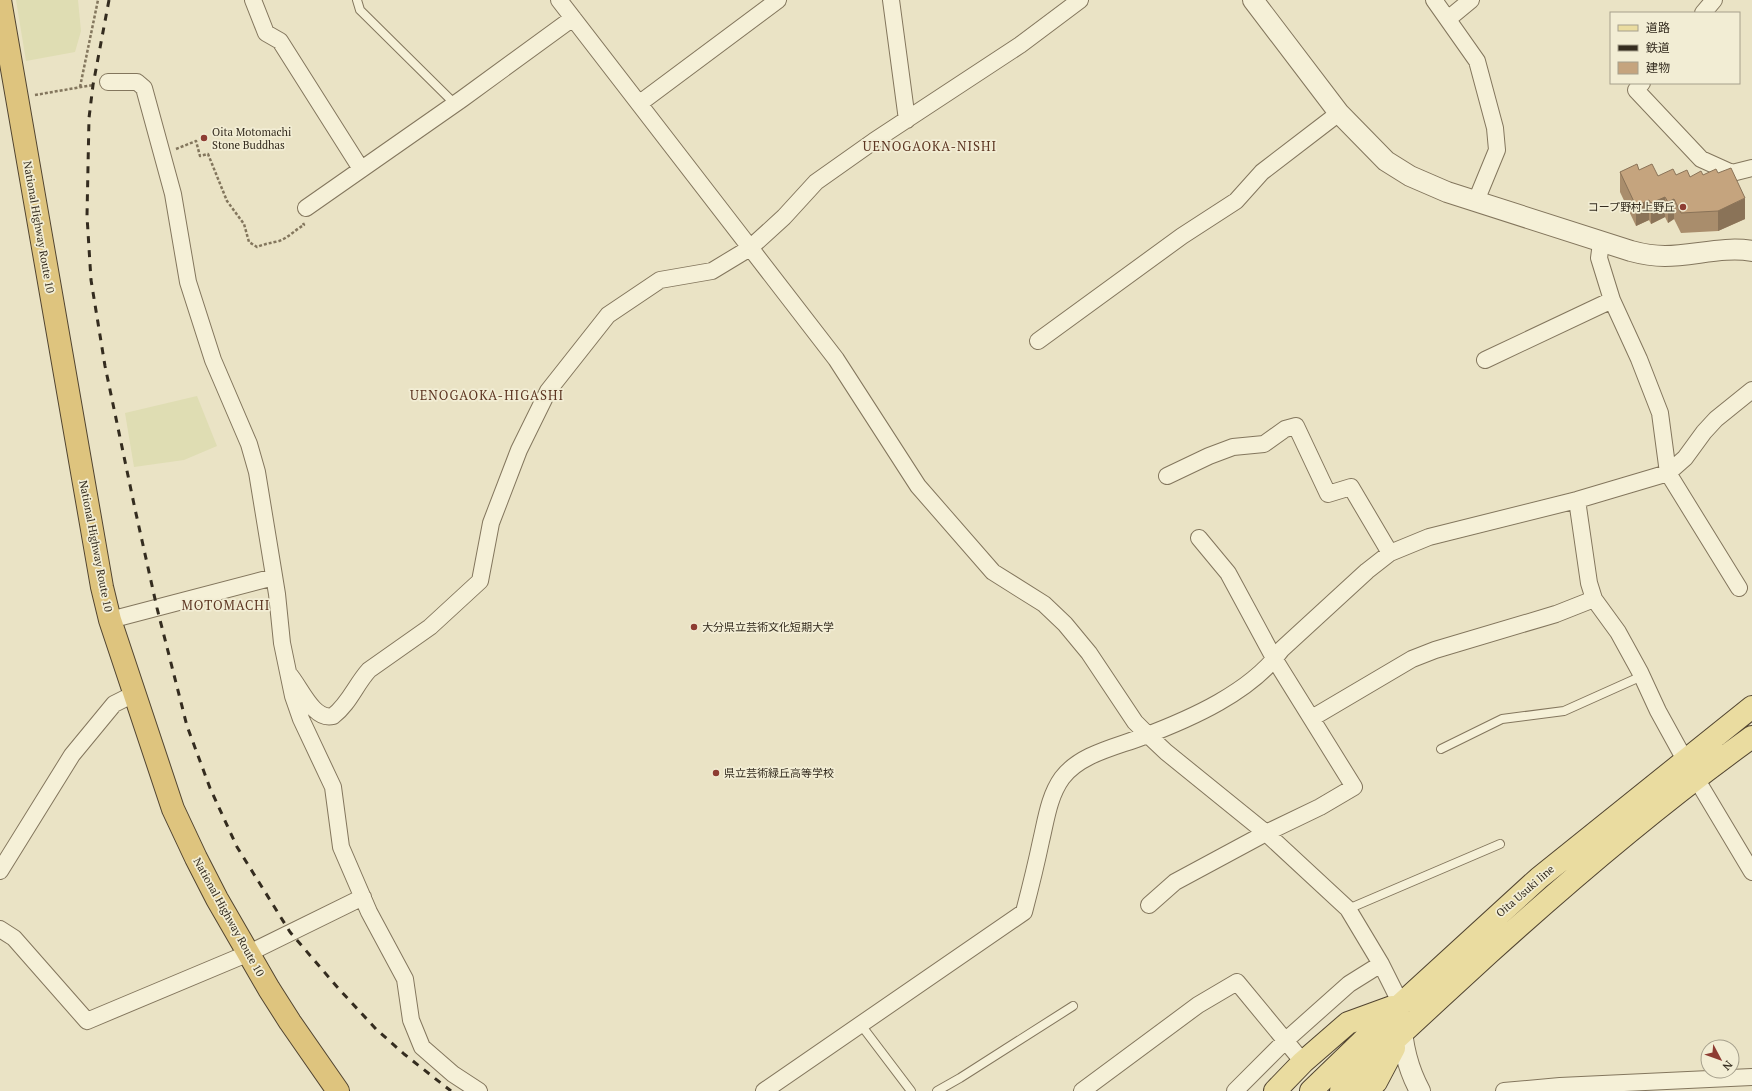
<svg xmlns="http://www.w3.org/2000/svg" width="1752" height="1091" font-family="'PT Serif','Noto Sans JP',serif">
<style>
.farmland{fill:#dfddb3}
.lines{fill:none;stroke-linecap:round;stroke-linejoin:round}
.service-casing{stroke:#83765d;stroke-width:10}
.minor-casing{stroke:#83765d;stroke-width:18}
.tertiary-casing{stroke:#83765d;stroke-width:22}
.primary-casing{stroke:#514430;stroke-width:24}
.trunk-casing{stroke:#514430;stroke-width:24}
.path{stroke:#83765d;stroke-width:2.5;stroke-dasharray:3 2;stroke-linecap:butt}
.service{stroke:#f5f0d7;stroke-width:8}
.minor{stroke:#f5f0d7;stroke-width:16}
.tertiary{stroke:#f5f0d7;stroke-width:20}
.primary{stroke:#eadca0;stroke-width:22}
.trunk{stroke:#dec47e;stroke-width:22}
.rail{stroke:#342c1f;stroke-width:3;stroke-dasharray:7 7;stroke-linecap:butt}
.wall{fill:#a98d6c}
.shaded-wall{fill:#8a7358}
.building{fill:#c5a47e;stroke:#8a7358}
.poi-dot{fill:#8d3c32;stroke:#f2edd4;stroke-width:1.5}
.labels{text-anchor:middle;stroke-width:3.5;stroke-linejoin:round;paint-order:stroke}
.poi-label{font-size:11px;fill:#342c1f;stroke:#f2edd4;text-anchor:start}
.street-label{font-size:11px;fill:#342c1f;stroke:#f2edd4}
.quarter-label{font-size:13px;letter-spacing:1px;fill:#5d3622;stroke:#f2edd4}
</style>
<rect width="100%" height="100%" fill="#eae3c5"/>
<!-- farmland -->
<path class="farmland" d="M16,0H78L81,31L75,52L26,61Z
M197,396L217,446L184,460L134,467L125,413Z"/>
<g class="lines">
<defs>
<path id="service" d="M357,0L360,10L455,104
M1441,749L1502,719L1564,711L1642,676
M1348,909L1500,844
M861,1025L911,1091
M937,1091L960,1078L1073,1006"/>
<path id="minor" d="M253,0L266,33L280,41L361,169
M559,0L836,359L918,486L993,572L1044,604L1065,624L1089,653L1135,722L1148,735L1166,752L1266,833L1348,909L1381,964L1401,1004
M891,0L907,120
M1434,0L1477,61L1495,128L1497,150L1476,201
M1703,13L1714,0
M1448,19L1471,0
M108,82H137L144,88L173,194L188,282L213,360L249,444L257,472L277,594L282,643L293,696L301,719L333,787L341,847L369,912L405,979L411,1020L422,1047L453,1074L479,1091
M1642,83L1636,90L1701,159L1732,173L1752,168
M640,103L778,0
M306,208L462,99L573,18
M1601,243L1599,258L1612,300L1639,359L1660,413L1668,473L1739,588
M1038,341L1182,236L1236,201L1262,172L1339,113
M1485,360L1612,300
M1167,476L1209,456L1233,447L1264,444L1285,429L1296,426L1328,494L1351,487L1390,553
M1577,500L1589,583L1594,599L1618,632L1640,672L1658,711L1685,760L1752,872
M110,620L274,577
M289,674C300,686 313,721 333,716C349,704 356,684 369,670L430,627L480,581L491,523L519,450L548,391L608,315L660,280L712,271L750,248L784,217L816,182L874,141L1020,45L1080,0
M1312,718L1412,659L1435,650L1556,614L1594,599
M0,871L72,755L114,704L134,694
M1149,905L1175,882L1266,833L1320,807L1354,787L1275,660L1228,573L1199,538
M0,929L14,938L87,1021L249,953L363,897
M764,1091L1024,912C1030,889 1036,865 1041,841C1046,820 1049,796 1062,778C1080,754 1116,747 1142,737C1190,719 1252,692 1282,649L1367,571L1390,553L1429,537L1577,500L1668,473L1685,458L1704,432L1716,419L1752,390
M1082,1091L1198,1005L1237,982L1303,1062
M1235,1091L1285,1041L1349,984L1381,964
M1504,1091L1560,1086L1752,1077"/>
<path id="tertiary" d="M1253,0L1339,113L1386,161L1410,176L1447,192L1631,251C1642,254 1653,256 1665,256C1693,256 1724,246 1752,251
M1401,1018C1402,1043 1408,1069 1420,1091"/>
<path id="primary" d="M1275,1091L1303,1062L1348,1023L1392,1007
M1311,1091L1401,1004L1539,878L1752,707
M1341,1091C1389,1044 1439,999 1489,953C1573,877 1660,803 1752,737
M1367,1091L1376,1082L1394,1048"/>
<path id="trunk" d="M0,0L102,587L110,620L173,809L196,858L217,899L269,989L290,1022L338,1091"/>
</defs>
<!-- service casing -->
<use href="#service" class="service-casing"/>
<!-- minor casing -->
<use href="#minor" class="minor-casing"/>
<!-- tertiary casing -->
<use href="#tertiary" class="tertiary-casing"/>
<!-- primary casing -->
<use href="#primary" class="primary-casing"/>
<!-- trunk casing -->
<use href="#trunk" class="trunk-casing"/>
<!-- path -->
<path class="path" d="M80,87L98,0
M35,95L93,85
M176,149L196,141L200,156L208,154L227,201L244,224L249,242L257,247C264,244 271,243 279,241C288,238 296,229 304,225L303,223"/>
<!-- service -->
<use href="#service" class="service"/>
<!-- minor -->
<use href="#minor" class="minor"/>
<!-- tertiary -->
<use href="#tertiary" class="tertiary"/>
<!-- primary -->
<use href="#primary" class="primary"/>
<!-- trunk -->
<use href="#trunk" class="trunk"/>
<!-- rail -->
<path class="rail" d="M109,0L93,85L89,118L87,216L91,280L105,366L135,509L157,608L187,726L210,788L237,847L290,932L338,988L376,1029L404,1054L451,1091"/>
</g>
<!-- wall -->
<path class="wall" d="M1639,170L1658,176L1676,175L1690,177L1718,173L1745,219L1718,231L1681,233L1674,219L1668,223L1665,217L1651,224L1649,220L1636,226L1620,192V172Z"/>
<!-- shaded-wall -->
<path class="shaded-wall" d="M1665,197V217L1651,224V203Z
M1745,198V219L1718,231V211Z
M1674,199V219L1668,223V202Z
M1649,200V220L1636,226V206Z"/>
<!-- building -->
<path class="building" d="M1637,164L1639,170L1652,164L1658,176L1673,169L1676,175L1687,170L1690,177L1701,171L1703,175L1716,169L1718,173L1731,168L1745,198L1718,211L1681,213L1674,199L1668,202L1665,197L1651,203L1649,200L1636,206L1620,172Z"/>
<!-- markers -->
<g class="poi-dot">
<circle cx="204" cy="138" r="4"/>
<circle cx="1683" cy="207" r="4"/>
<circle cx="694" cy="627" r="4"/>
<circle cx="716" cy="773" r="4"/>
</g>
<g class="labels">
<!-- poi labels -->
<g class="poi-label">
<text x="212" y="136">Oita Motomachi<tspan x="212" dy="13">Stone Buddhas</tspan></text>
<text x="1675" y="211" text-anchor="end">コープ野村上野丘</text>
<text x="702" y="631">大分県立芸術文化短期大学</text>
<text x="724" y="777">県立芸術緑丘高等学校</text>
</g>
<!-- street labels -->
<g class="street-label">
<text transform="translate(39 227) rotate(80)" y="4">National Highway Route 10</text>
<text transform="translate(96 546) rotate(79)" y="4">National Highway Route 10</text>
<text transform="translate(1525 891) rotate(-41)" y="4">Oita Usuki line</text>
<text transform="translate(229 917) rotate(61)" y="4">National Highway Route 10</text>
</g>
<!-- quarter labels -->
<g class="quarter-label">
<text x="930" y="151">UENOGAOKA-NISHI</text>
<text x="487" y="400">UENOGAOKA-HIGASHI</text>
<text x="226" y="610">MOTOMACHI</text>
</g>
</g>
<!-- legend -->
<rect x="1610" y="12" width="130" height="72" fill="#f2edd4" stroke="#a6a08c"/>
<rect x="1618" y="25" width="20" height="6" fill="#eadca0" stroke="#a6a08c"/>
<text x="1646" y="32" font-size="12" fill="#342c1f">道路</text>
<rect x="1618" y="45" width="20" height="6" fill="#342c1f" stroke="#a6a08c"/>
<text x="1646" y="52" font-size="12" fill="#342c1f">鉄道</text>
<rect x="1618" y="62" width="20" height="12" fill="#c5a47e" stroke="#a6a08c"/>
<text x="1646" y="72" font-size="12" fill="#342c1f">建物</text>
<!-- north arrow -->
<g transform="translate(1720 1059) rotate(131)"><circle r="19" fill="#f2edd4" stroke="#a6a08c"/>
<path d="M0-3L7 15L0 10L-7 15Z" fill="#8d3c32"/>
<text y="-6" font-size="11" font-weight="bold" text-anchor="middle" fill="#342c1f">N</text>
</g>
</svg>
